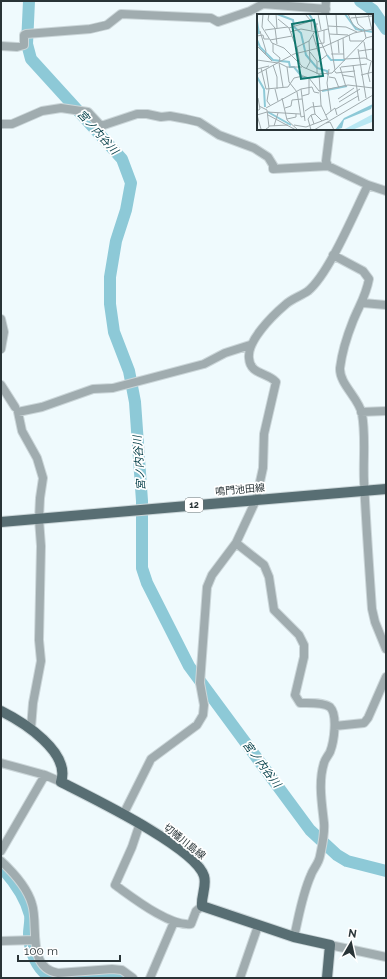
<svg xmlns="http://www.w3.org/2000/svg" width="387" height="979" font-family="Raleway,'Noto Sans JP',sans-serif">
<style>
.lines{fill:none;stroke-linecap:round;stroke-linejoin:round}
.river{stroke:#8dc9d7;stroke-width:12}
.minor-casing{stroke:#cbd6d9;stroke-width:10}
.major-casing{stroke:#cbd6d9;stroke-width:12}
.minor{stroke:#a0acaf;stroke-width:8}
.major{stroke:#586e73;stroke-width:10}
.labels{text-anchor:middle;stroke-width:3.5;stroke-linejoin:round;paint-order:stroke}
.shield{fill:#fff;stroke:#697173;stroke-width:1}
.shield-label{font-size:9px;font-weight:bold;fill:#293437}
.street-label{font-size:10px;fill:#293437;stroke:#fff}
.water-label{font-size:11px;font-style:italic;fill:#06404a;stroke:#fff}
.inset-river{fill:none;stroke:#8dc9d7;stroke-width:2}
.inset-road{fill:none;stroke:#a0abae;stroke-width:1}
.view{fill:#0f766e;fill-opacity:0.15;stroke:#0f766e;stroke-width:2}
.inset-edge{fill:none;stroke:#293437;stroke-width:2}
</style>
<rect width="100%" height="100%" fill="#effafd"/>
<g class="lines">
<!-- river -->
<path class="river" d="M29,1L27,44L31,59L122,159L131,183L126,210L116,241L110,277V304L114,332L129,371L135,402L142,501V568L147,583L189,666L310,830L337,855L347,861L386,871
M360,1L373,10L386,29
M1,867C14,881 25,896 30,915C31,921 29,928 29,934C29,950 37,972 53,978
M62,978L113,975L122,978"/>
<defs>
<path id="minor" d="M325,15L326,1
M1,46L17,47L24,45V35L26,34L90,29L107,25L121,14L211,18L218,22L250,11L263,4L326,9
M1,124H12L42,111L61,108L88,112L101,126L137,114H147L161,117L170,116L186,119L199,122L219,135L254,148L268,157L273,165V169L328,166L368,185L386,191
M328,166L326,161L330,129
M333,255L363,271L369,279C366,296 359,306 353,321C347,336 342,352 340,368C339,384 359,398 362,414C366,436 363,459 364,481C366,523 369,566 372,609L375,622L386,649
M363,303L386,305
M1,319L4,332L1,349
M1,385L15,407
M361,412L386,411
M236,543L264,565L269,577L274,610L299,635L304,645V657L295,695L300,703C308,703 323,702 330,707C338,715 334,742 330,752C328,756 325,759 324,763C318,782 322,804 324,823C325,834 322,846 320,856C319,863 313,869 311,875C302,895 299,916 294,937
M335,726L364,723L368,718L386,677
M31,728L33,703L41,661L39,640L41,546L39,519L40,498L43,478L37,458L22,431L18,412L42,407L93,389L113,388L204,364L225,353L250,345
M1,763L45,775L61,782
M123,815L151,759L197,725L203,715L204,705L200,683L207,587L212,575L236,543L256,500L263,468L264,434L276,382C267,372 250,375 249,358C247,341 272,316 285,305C291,299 301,296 308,291C329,274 355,211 368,185
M140,823L132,847L115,885C132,897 170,927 191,924L196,911L202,906
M1,851L45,775
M1,861C14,873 27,887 32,904C39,925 26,968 58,973L112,969L122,970L133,978
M1,941L35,940
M330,945L386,957
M150,978L174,922
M240,978L258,926"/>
<path id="major" d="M1,522L386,489
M1,711C23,722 71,752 61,782C90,797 195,847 204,876C207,886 201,896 202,906L294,937L330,945L327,978"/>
</defs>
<!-- minor casing -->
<use href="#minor" class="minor-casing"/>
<!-- major casing -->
<use href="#major" class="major-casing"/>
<!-- minor -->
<use href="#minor" class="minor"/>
<!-- major -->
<use href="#major" class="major"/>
</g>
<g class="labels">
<!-- shield labels -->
<rect class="shield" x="185" y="498" width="18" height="14" rx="3"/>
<g class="shield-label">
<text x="194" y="508">12</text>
</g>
<!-- street labels -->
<g class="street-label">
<text transform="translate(240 489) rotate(-5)" y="4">鳴門池田線</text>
<text transform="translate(185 841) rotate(39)" y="4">切幡川島線</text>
</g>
<!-- water labels -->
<g class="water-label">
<text transform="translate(98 132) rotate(48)" y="4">宮ノ内谷川</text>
<text transform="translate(139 463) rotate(-94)" y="4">宮ノ内谷川</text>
<text transform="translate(262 764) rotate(53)" y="4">宮ノ内谷川</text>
</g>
</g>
<!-- overview -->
<g transform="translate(257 14)">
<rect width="116" height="116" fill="#effafd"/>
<path d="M116,100L115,108L95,116H86Z" fill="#b8e7f2"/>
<path d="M116,90L114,95L87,106L85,114L78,116L87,104Z" fill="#8dc9d7"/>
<path class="inset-river" d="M20,0L36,6L37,13L44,19L49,41L60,54L70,57L71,61M52,0L59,11M88,0L99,15L116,18M0,7L2,20M0,26L3,33L16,46L32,48L33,53H37L46,64H50M70,41L74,46H88M0,63L7,75L8,93M65,77L90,72M11,98L34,111"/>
<path class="inset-road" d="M6,0L5,13L15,29L27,34L46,53L62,60L64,91L71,106M12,0L11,6L18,14L20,30M19,0L20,14M48,0L54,7L55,16M61,0L64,16M69,0L78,56M79,0L80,20M91,0L96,11L105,17M98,0L101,10L107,15L109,24M111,0L116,20M94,4L116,2M21,5L32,14L38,30M61,10H59L62,24M71,12L89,13L100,18M32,14L54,7M8,16L31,13M3,17L9,37L8,40M33,18L44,15L60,18L71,15M72,20L91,21M56,21L63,44M92,21L93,27H107M0,22L6,21L7,25H12M86,24L87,45L108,44L116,48M13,26L35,22M81,26L82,39M107,28L110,45M16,29V38L23,44L22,48M59,30L67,29V16M0,32L15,47M101,35L109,84M102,37L116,35M53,38L60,47V60M74,40H87M0,46L21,49M61,48L70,41L62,24M22,49L30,53H45M22,49L26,73M43,50L40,33L52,27L58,17M16,51L20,63V75M96,51L102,87M30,53L32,68L40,78L44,103L48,102M83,53L89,73M84,53L110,50M4,54L9,75L31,73L37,64L46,62L52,64L62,77L91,71L116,74M0,55L12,52M9,55L12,75M49,55L53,48L52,27M72,55L70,69L74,97M77,56L79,59L98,57M0,60L37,40L66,33L97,19L116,15M62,60L75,59L109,24L116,22M85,61L97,63M104,61L116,58M72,63L78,64L82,74M113,68L111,60L114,48M12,75L10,87L13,91M18,75L21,87M44,75L48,107M45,82L52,80V65M25,84L30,106L41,116M81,85L97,74M56,88L58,100L65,107M82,88L103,75M2,92L10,96L12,113L9,115M9,94L44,75L55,73L57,78L62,79M28,94L34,92L35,86L45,85M79,95L101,82M0,97L3,95L1,84M48,97L54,93L64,92M0,101L10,98L43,100M0,101L4,115M11,101L39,116M69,101L78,94L80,101M30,105L39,103V100M69,109L73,108L77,116M57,110L54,101L58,100M37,111L49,113L70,105M12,112L31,111M17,112L21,99M0,116H29M54,116L51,105L54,101M57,116L116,81"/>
<path class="view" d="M57,6L66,62L44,65L35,10Z"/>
<rect width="116" height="116" class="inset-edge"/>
</g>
<!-- border -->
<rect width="387" height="979" fill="none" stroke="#293437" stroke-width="4"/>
<!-- north arrow -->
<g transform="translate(351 943) rotate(9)" stroke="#ffffff" stroke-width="3" paint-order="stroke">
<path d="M0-3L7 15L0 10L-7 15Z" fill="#293437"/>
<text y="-6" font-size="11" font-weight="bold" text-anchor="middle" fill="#293437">N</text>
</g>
<!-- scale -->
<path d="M18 955v6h102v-6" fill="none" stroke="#293437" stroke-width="2"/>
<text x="24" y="955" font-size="12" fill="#293437" stroke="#ffffff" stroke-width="3" paint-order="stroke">100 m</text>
</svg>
